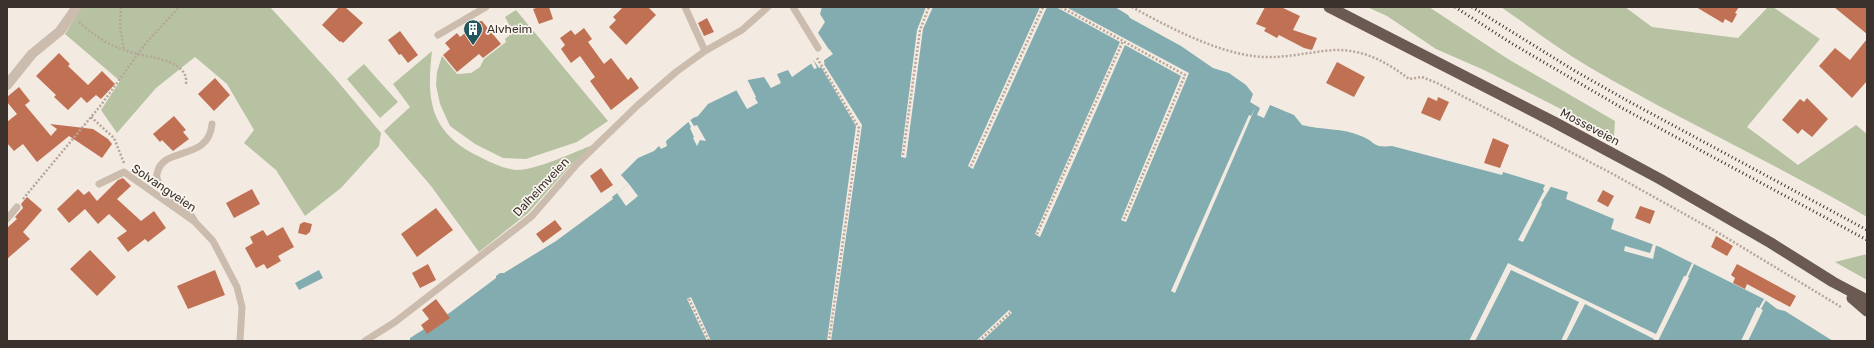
<svg xmlns="http://www.w3.org/2000/svg" width="1874" height="348" font-family="Rubik,sans-serif">
<style>
.green{fill:#b6c2a2}
.water{fill:#82acaf}
.pier{fill:#f3ebe2}
.building{fill:#c07053}
.lines{fill:none;stroke-linecap:round;stroke-linejoin:round}
.path{stroke:#b7a698;stroke-width:2.5;stroke-dasharray:2 2;stroke-linecap:butt}
.service{stroke:#cbbcae;stroke-width:7}
.minor{stroke:#cbbcae;stroke-width:10}
.trunk{stroke:#6a5a51;stroke-width:11}
.rail{stroke:#3a312c;stroke-width:3;stroke-dasharray:1 3;stroke-linecap:butt}
.labels{text-anchor:middle;stroke-width:3.5;stroke-linejoin:round;paint-order:stroke}
.poi-label{font-size:12px;fill:#3a312c;stroke:#faf5ef;text-anchor:start}
.street-label{font-size:12px;fill:#3a312c;stroke:#faf5ef}
</style>
<rect width="100%" height="100%" fill="#f3ebe2"/>
<!-- green -->
<path class="green" d="M82,7H270L334,77L381,133L379,146L341,188L305,216L276,170L244,143L254,130L227,84L195,57L156,88L117,133L101,110L120,81L65,34Z
M1367,7H1429L1508,59L1615,121L1614,136L1484,70L1436,49L1387,16Z
M1501,7H1625L1652,27L1738,38L1768,7H1773L1820,39L1747,127L1798,165L1856,125L1867,134V217C1776,164 1680,120 1589,67C1559,49 1530,27 1501,7Z
M516,10L608,121L577,142L526,159L503,158L475,144L450,126L440,104L436,85L437,72L442,56L457,74L471,73L480,67L484,59L506,42L505,39L513,32L505,17Z
M432,51C426,101 430,133 480,157C492,163 504,169 517,170C537,170 574,152 593,145L569,167L528,213L479,252L431,186L384,131L410,107L393,84Z
M364,64L398,102L380,118L347,79Z
M1867,254V280L1835,262Z"/>
<!-- water -->
<path class="water" d="M822,7H1115L1128,15L1130,18L1181,46L1213,68L1229,73L1246,85L1253,94L1250,102L1260,108L1257,115L1264,118L1270,105L1294,115L1302,125C1320,130 1344,128 1361,136C1377,142 1371,148 1392,146L1502,175L1503,172L1568,192L1566,199L1614,219L1611,229L1660,247L1764,299L1777,309L1785,311L1833,341H410V338L448,314L496,278V276L500,273H504L556,241L613,199L612,197L629,184L621,175L638,158L654,151L659,146L661,149L667,146L666,141L693,118L698,116L708,104L735,91L748,80L764,77L771,88L781,83L777,74L788,70L792,77L812,63L813,59L819,67L825,63L823,61L832,54L818,33L825,22L820,14Z
M319,270L323,278L299,290L295,283Z"/>
<!-- pier -->
<path class="pier" d="M926,7H933L923,29L906,158L901,157L917,30Z
M1040,7H1047L973,169L968,166Z
M1056,7H1066L1189,73L1126,222L1121,220L1181,76L1125,45L1040,237L1035,234L1120,42Z
M829,49L833,54L824,60V64L862,125L831,341H827L856,126L821,67L819,68L813,59L817,68L814,69L810,61L815,57L820,65L822,63V59L830,53L827,50Z
M747,79L756,97L755,98L758,103L747,109L735,88Z
M1256,106L1175,293L1171,291L1249,115L1251,116Z
M689,118L694,126L697,125L706,141L700,140L697,146L693,138L694,137L690,128L691,127L688,121Z
M1546,183L1552,185L1541,203L1542,204L1523,242L1518,240L1544,191L1543,189Z
M629,184L638,196L626,206L617,193Z
M1653,244L1656,245L1653,259L1624,251L1625,246L1650,253Z
M1508,263L1656,334L1684,276H1686L1692,263L1694,264L1688,277L1689,278L1658,341H1653L1654,339L1585,304L1566,341H1561L1579,302L1511,270L1475,341H1469Z
M691,297L711,341H707L687,299Z
M1764,299L1766,300L1761,309L1763,310L1748,341H1741L1757,307L1759,308Z
M1009,310L1012,313L982,341H976Z"/>
<!-- building -->
<path class="building" d="M339,7H345L363,23L343,43L341,41L340,42L322,25Z
M539,7H549L553,19L539,24L533,9Z
M623,7H648L656,15L626,45L609,27L616,20L613,17Z
M1265,7H1281L1300,16L1293,30L1317,38L1312,50L1304,48L1279,35L1277,38L1264,31L1266,28L1256,24Z
M1696,7H1739L1735,13L1737,14L1732,23L1725,19L1723,23Z
M1834,7H1867V34Z
M707,18L714,32L704,36L698,23Z
M480,21H482L501,44L483,58L479,54L457,72L443,55L450,49L445,43L457,33L460,37Z
M584,28L592,39L588,42L604,64L611,58L628,80L631,77L639,88L611,110L590,81L595,77L580,56L571,63L561,49L565,45L560,38L571,30L575,35Z
M400,31L418,55L408,63L401,54L399,55L388,40Z
M1867,39V81L1852,98L1819,66L1835,48L1850,60Z
M59,53L70,64L68,66L88,85L102,71L115,84L101,99L96,95L87,103L81,97L68,110L54,97L56,95L36,76Z
M1337,62L1365,77L1354,97L1326,83Z
M215,78L230,95L214,111L198,94Z
M19,87L30,101L25,105L51,136L57,129L50,124L93,129L108,139L112,144L102,158L69,136L37,162L23,144L14,151L7,143V122L17,114L7,102V97Z
M1428,97L1437,101L1438,97L1449,102L1440,121L1421,113Z
M1807,98L1828,119L1812,137L1802,129L1798,134L1782,120L1800,99L1804,102Z
M174,116L186,130L183,132L189,139L173,151L162,140L160,142L153,134Z
M1493,138L1509,145L1500,168L1484,163Z
M601,168L613,185L601,193L590,176Z
M123,178L131,186L117,199L141,221L154,211L166,228L148,242L145,239L128,252L117,238L127,231L109,214L98,224L85,209L69,223L57,209L78,189L84,195L89,191L97,201L118,180Z
M252,189L260,204L234,218L226,203Z
M1603,190L1614,196L1608,207L1597,201Z
M27,197L42,210L23,232L30,239L7,259V228L17,219L15,217L23,208L21,204Z
M1640,206L1655,211L1650,224L1635,218Z
M436,208L453,230L417,257L401,234Z
M555,220L562,229L543,243L536,234Z
M304,222L312,224L310,232L306,235L298,233L300,224Z
M283,227L294,247L278,256L281,261L267,269L264,264L256,268L245,248L253,243L250,237L263,230L267,236Z
M1716,236L1733,246L1727,256L1711,247Z
M90,250L116,277L97,296L70,269Z
M428,264L436,280L420,288L412,273Z
M1737,264L1796,296L1790,307L1747,284L1745,289L1733,283L1735,278L1731,275Z
M215,270L225,295L188,309L177,286Z
M436,299L450,318L427,334L421,325L429,319L422,310Z"/>
<g class="lines">
<!-- path -->
<path class="path" d="M121,7L120,26L124,50
M1061,7L1185,75L1124,219
M1132,7C1166,26 1214,51 1253,56C1280,60 1307,52 1334,50C1363,49 1387,62 1409,79L1422,77L1437,83L1611,173L1722,235L1841,307
M79,22C90,32 101,40 114,46C122,49 130,52 138,54C153,58 189,61 186,84
M817,58L859,128L829,341
M91,117L114,138L124,163
M903,155L920,30L929,7
M971,166L1043,7
M23,199L101,105L146,43L179,7
M1037,234L1123,41
M689,299L709,341
M979,341L1010,313"/>
<!-- service -->
<path class="service" d="M685,7L705,51
M793,7L818,48
M438,35L486,7
M99,184L124,172L195,222L213,241L237,287L242,307L240,341
M7,219L17,207
M194,220C187,205 154,190 157,174C162,145 209,162 212,124
M365,341L395,322L522,224L532,216L577,164L638,105L676,72L705,51L742,30L768,7"/>
<!-- minor -->
<path class="minor" d="M7,85L32,54L60,31L77,7"/>
<!-- trunk -->
<path class="trunk" d="M1329,7L1554,122L1660,179L1771,243L1833,282L1867,300
M1852,298L1867,311"/>
<!-- rail -->
<path class="rail" d="M1455,7L1511,43L1622,108L1867,240
M1472,7L1575,71L1628,101L1867,230"/>
</g>
<!-- icons -->
<defs>
<symbol id="building-pin" viewBox="-11 -11 22 30"><path d="M0 17L-7.5 6A9.5 9.5 0 1 1 7.5 6Z" fill="#23555a" stroke="#faf5ef"/><path d="M-4-6H4V6H1V3H-1V6H-4ZM-2.5-4.3h1.7v1.8h-1.7ZM.8-4.3h1.7v1.8H.8ZM-2.5-1h1.7V.8h-1.7ZM.8-1h1.7V.8H.8Z" fill="#fff"/></symbol>
</defs>
<g fill-rule="evenodd">
<use href="#building-pin" x="462" y="18" width="22" height="30"/>
</g>
<g class="labels">
<!-- poi labels -->
<g class="poi-label">
<text x="487" y="33">Alvheim</text>
</g>
<!-- street labels -->
<g class="street-label">
<text transform="translate(1590 127) rotate(28)" y="4">Mosseveien</text>
<text transform="translate(541 187) rotate(-47)" y="4">Dalheimveien</text>
<text transform="translate(164 188) rotate(34)" y="4">Solvangveien</text>
</g>
</g>
<!-- border -->
<rect width="1874" height="348" fill="none" stroke="#3a312c" stroke-width="16"/>
</svg>
